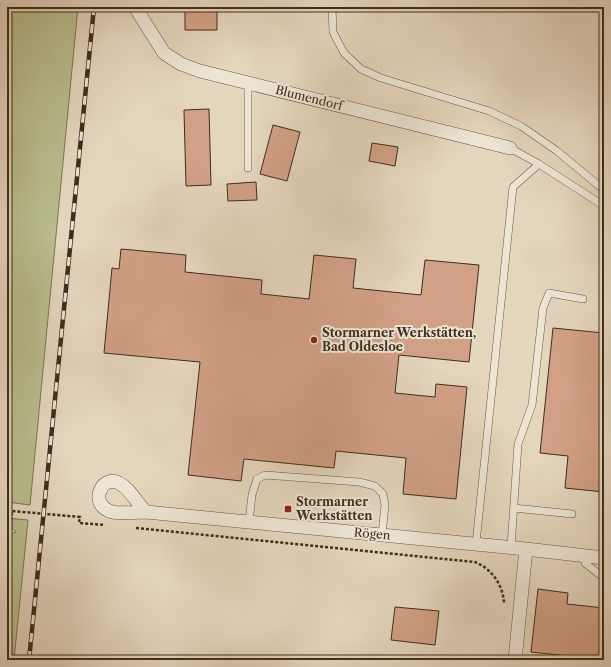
<svg xmlns="http://www.w3.org/2000/svg" width="611" height="667" font-family="'Libre Caslon Text',serif">
<style>
.green{fill:#b9bc8e;stroke:#7c7554}
.building{fill:#d1a086;stroke:#402e1a}
.lines{fill:none;stroke-linecap:round;stroke-linejoin:round}
.service-casing{stroke:#695843;stroke-width:8}
.minor-casing{stroke:#695843;stroke-width:14}
.path{stroke:#402e1a;stroke-width:2.5;stroke-dasharray:3 2;stroke-linecap:butt}
.service{stroke:#ede4d4;stroke-width:7}
.minor{stroke:#ede4d4;stroke-width:13}
.rail-casing{stroke:#402e1a;stroke-width:4.5}
.rail{stroke:#ede4d4;stroke-width:3;stroke-dasharray:9;stroke-linecap:butt}
.poi-dot{fill:#8f2418;stroke:#ede4d4;stroke-width:1.5}
.labels{text-anchor:middle;stroke-width:4;stroke-linejoin:round;paint-order:stroke}
.street-label{font-size:12px;fill:#402e1a;stroke:#ede4d4}
.poi-label{font-size:12px;font-weight:bold;fill:#402e1a;stroke:#ede4d4;text-anchor:start}
</style>
<rect width="100%" height="100%" fill="#e4d5bd"/>
<filter id="stains"><feTurbulence type="fractalNoise" baseFrequency=".005" numOctaves="4"/><feColorMatrix values="0 0 0 0 .2 0 0 0 0 .09 0 0 0 0 .02 0 0 0 .5 -.17"/></filter>
<radialGradient id="worn" r=".72"><stop offset=".6" stop-color="#630" stop-opacity="0"/><stop offset="1" stop-color="#630" stop-opacity=".3"/></radialGradient>
<!-- green -->
<path class="green" d="M7,7H78L30,505L7,502Z
M7,518L28,520L14,660H7V535L16,532L7,523Z"/>
<!-- building -->
<path class="building" d="M190,7H210V10H217V30H185V10H190Z
M209,109L211,185L186,186L184,110Z
M273,125L300,132L287,181L260,174Z
M372,143L398,147L395,166L369,161Z
M256,182L257,200L228,201L227,184Z
M121,249L186,255L185,272L262,280L261,294L309,299L314,255L356,259L353,288L421,295L425,260L479,265L469,362L399,355L395,393L435,397L436,384L467,387L456,499L403,494L406,458L336,451L334,468L244,459L241,481L188,475L200,362L104,353L112,268L119,269Z
M553,328L604,333V492L565,488L568,456L540,453Z
M538,589L568,593L567,604L604,608V660L531,652Z
M395,607L439,611L435,645L391,640Z"/>
<g class="lines">
<defs>
<path id="service" d="M332,7L333,32L344,53L361,69L381,78L489,111L521,126L557,151L604,190
M247,82L248,89V168
M510,148L539,164L604,206
M514,508L572,514
M249,522L252,495L257,479L265,475L359,482L375,486L383,494L385,505L382,535
M476,543L513,187L539,164
M511,547L518,444L532,405L543,308L549,293L583,299
M584,555L585,563L604,578"/>
<path id="minor" d="M135,7L164,53L181,64L200,71L510,148
M146,512C137,504 130,488 119,483C101,474 88,505 112,512C122,514 135,512 146,512L526,549L515,660
M526,549L604,558"/>
</defs>
<!-- service casing -->
<use href="#service" class="service-casing"/>
<!-- minor casing -->
<use href="#minor" class="minor-casing"/>
<!-- path -->
<path class="path" d="M7,528L11,526L12,511L80,517L79,523L105,525
M136,528L475,562C492,569 503,585 504,603"/>
<!-- service -->
<use href="#service" class="service"/>
<!-- minor -->
<use href="#minor" class="minor"/>
<defs>
<path id="rail" d="M29,660L94,7"/>
</defs>
<!-- rail casing -->
<use href="#rail" class="rail-casing"/>
<!-- rail -->
<use href="#rail" class="rail"/>
</g>
<!-- markers -->
<g class="poi-dot">
<circle cx="314" cy="340" r="4"/>
<rect x="284" y="505" width="8" height="8" rx="2"/>
</g>
<g class="labels">
<!-- street labels -->
<g class="street-label">
<text transform="translate(309 98) rotate(14)" y="4">Blumendorf</text>
<text transform="translate(372 534) rotate(5)" y="4">Rögen</text>
</g>
<!-- poi labels -->
<g class="poi-label">
<text x="322" y="337">Stormarner Werkstätten,<tspan x="322" dy="14">Bad Oldesloe</tspan></text>
<text x="296" y="506">Stormarner<tspan x="296" dy="14">Werkstätten</tspan></text>
</g>
</g>
<!-- margin -->
<rect width="611" height="667" fill="none" stroke="#e4d5bd" stroke-width="24"/>
<rect x="8" y="8" width="595" height="651" fill="none" stroke="#402e1a" stroke-width="2"/>
<rect x="12" y="12" width="587" height="643" fill="none" stroke="#402e1a"/>
<rect width="100%" height="100%" filter="url(#stains)"/>
<rect width="100%" height="100%" fill="url(#worn)"/>
</svg>
